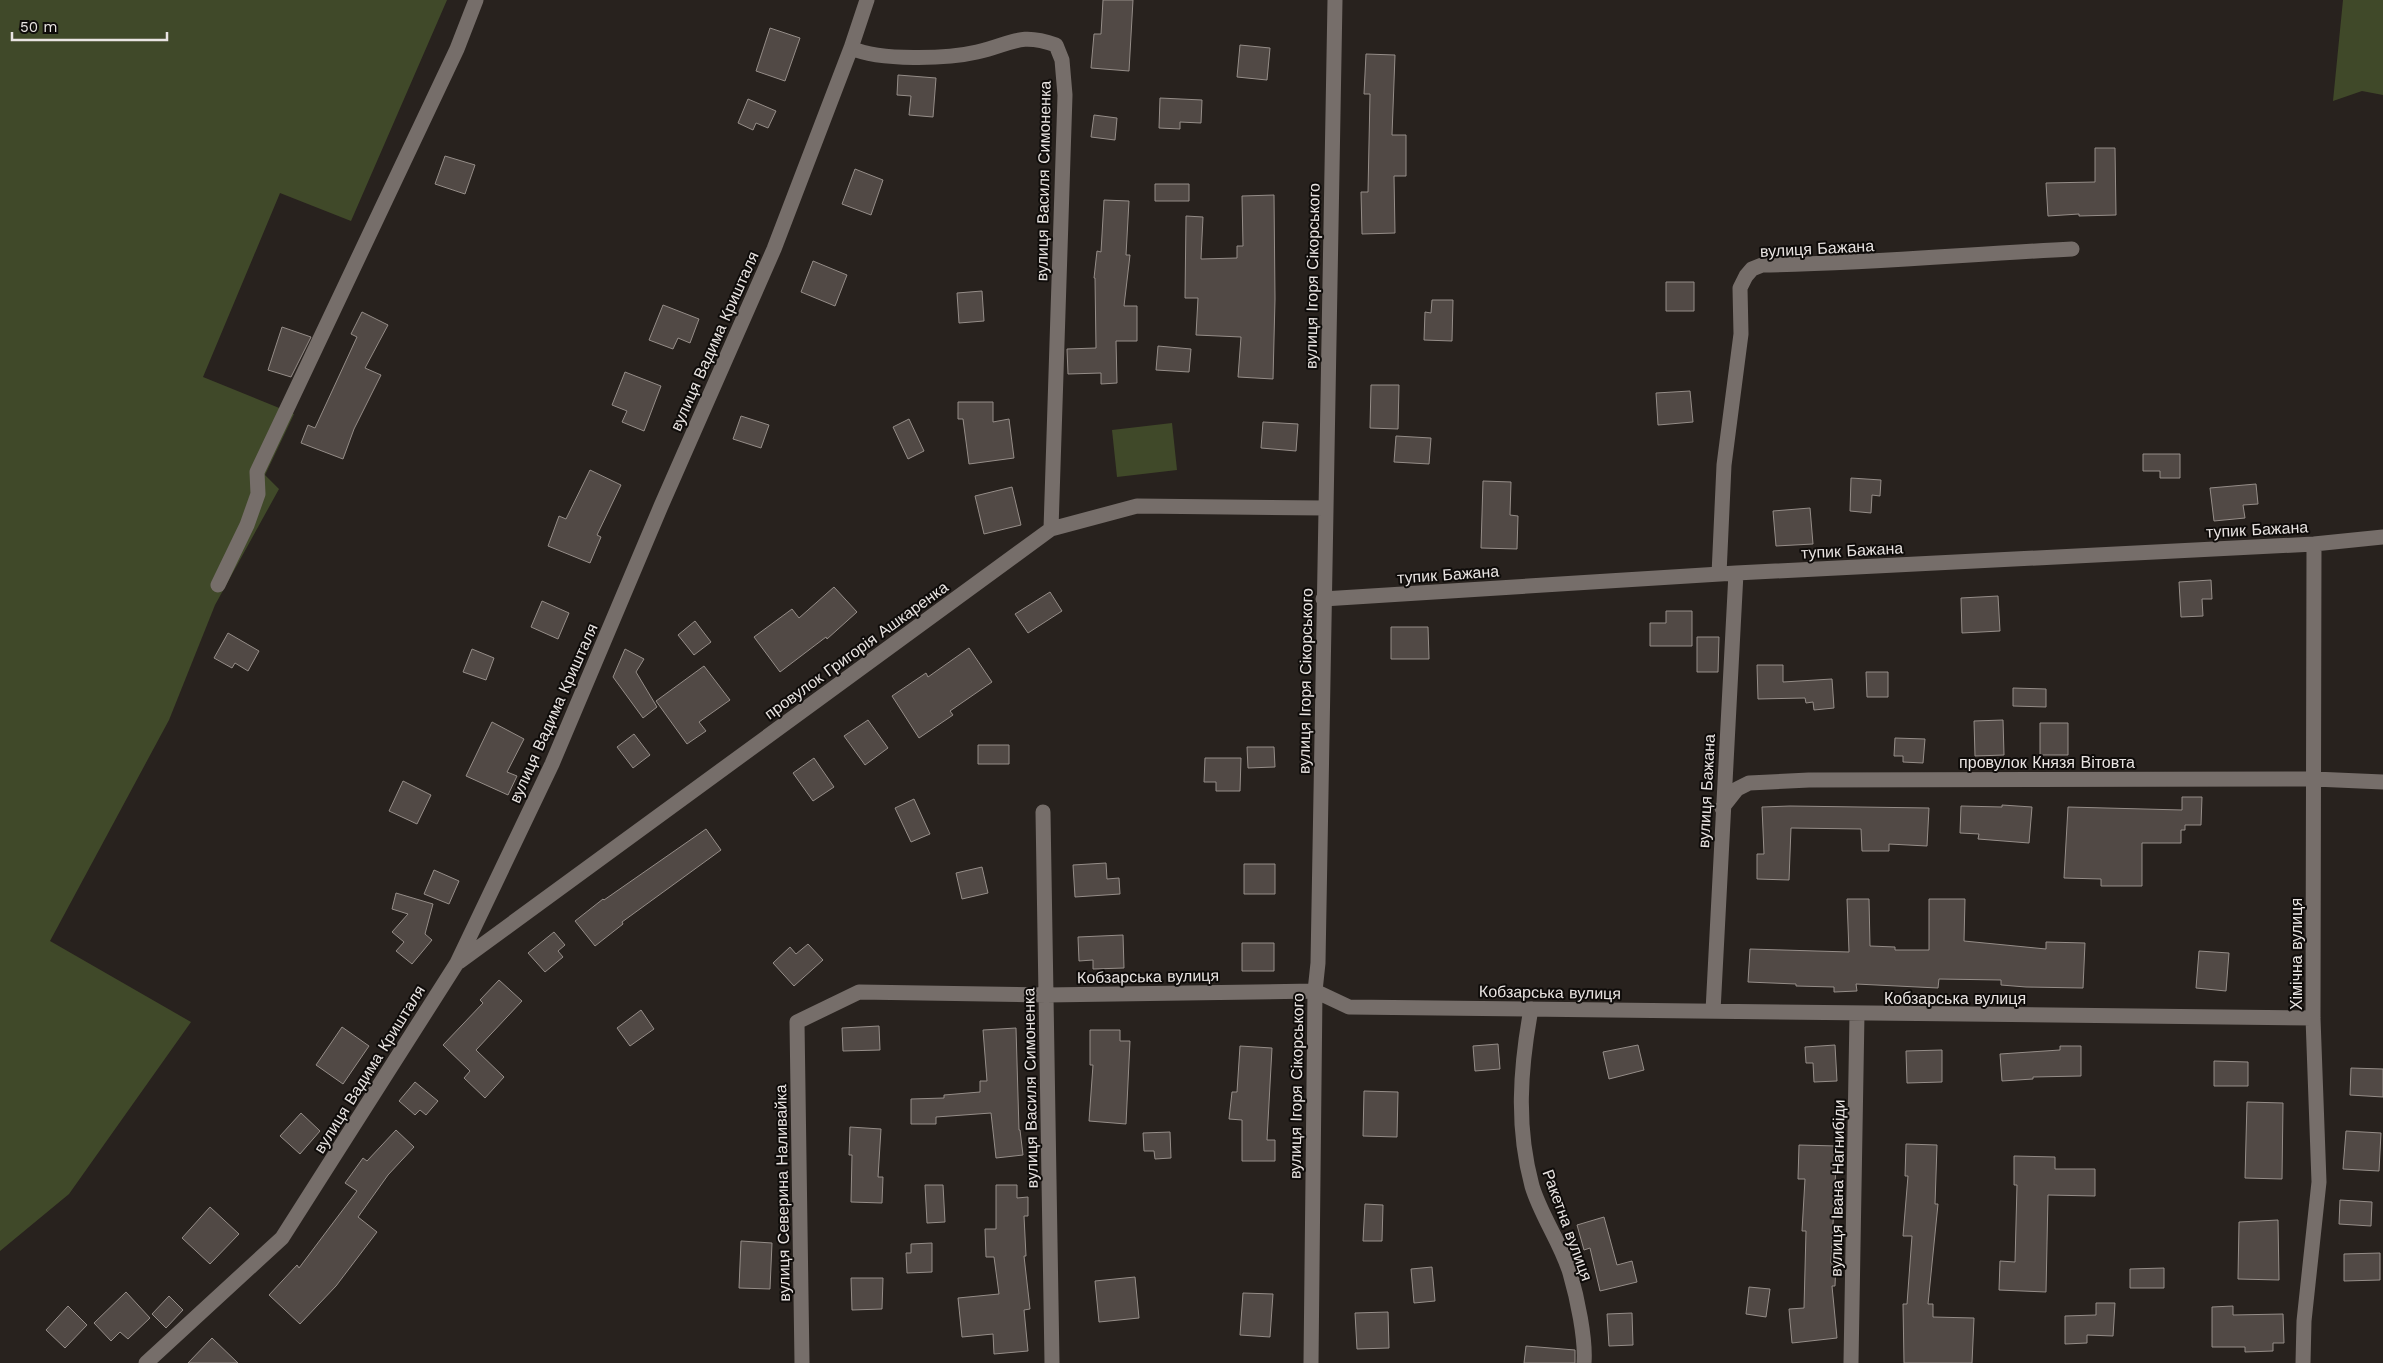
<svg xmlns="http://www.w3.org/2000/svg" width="2383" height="1363" font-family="'Work Sans',sans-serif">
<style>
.green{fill:#404929}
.building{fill:#514945;stroke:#958d88}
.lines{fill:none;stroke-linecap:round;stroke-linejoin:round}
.minor{stroke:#766e6a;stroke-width:15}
.labels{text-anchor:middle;stroke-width:4;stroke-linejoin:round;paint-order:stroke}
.street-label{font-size:16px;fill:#e9e4e2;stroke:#0f0c0a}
</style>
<rect width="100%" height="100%" fill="#28221e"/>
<!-- green -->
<path class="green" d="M0,0H447L351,221L280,193L203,377L294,414L265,475L279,489L215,605L169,720L50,941L191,1022L69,1194L0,1251Z
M2343,0H2383V95L2362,91L2333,101Z
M1172,423L1177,470L1117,477L1112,430Z"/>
<!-- building -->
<path class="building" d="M1103,0H1133L1129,71L1091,68L1094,34H1101Z
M770,28L800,38L785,81L756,71Z
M1240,45L1270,48L1267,80L1237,77Z
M1366,54L1395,55L1392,135H1406V176H1394L1395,233L1362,234L1361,192H1368L1370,94H1364Z
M898,75L936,78L933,117L909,115L911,96L897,95Z
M1160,98L1202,100L1201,123L1180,122V129L1159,128Z
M748,99L776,111L768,128L756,123L753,130L738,123Z
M1094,115L1117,118L1115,140L1091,137Z
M2095,148H2115L2116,215L2079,216V214L2048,216L2046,183L2095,182Z
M445,156L475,165L465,194L435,184Z
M855,169L883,180L871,215L842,204Z
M1155,184H1189V201H1155Z
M1274,195L1275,299L1273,379L1238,377L1241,337L1196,335L1198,298H1185L1186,216L1203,217L1201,259L1237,258V246H1243L1242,196Z
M1104,200L1129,201L1126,255H1130L1124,306H1137V341H1116L1117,383L1101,384V373L1068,374L1067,349L1096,348L1095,278H1094L1097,251L1101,252Z
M813,261L847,275L835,306L801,292Z
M1666,282H1694V311H1666Z
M982,291L984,321L959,323L957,293Z
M1432,300H1453L1452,341L1424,340L1425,312L1431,313Z
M663,305L699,319L690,343L678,338L673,349L649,340Z
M362,312L388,325L365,368L381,375L354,429L343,459L301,443L308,425L315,428L357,337L351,334Z
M282,327L311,337L291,377L268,370Z
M1158,346L1191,349L1189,372L1156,370Z
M625,372L661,386L644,431L622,422L627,411L612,405Z
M1371,385H1399L1398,429L1370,428Z
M1690,391L1693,422L1658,425L1656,393Z
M958,402H993V422L1009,419L1014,458L969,464L963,419H958Z
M741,416L769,425L761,448L733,439Z
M909,419L924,451L908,459L893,427Z
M1263,422L1298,424L1296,451L1261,448Z
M1396,436L1431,438L1429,464L1394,462Z
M2143,454H2180V478H2160V471H2143Z
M590,470L621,485L597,535L601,537L590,563L548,546L559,516L566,519Z
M1851,478L1881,480L1880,496L1872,495L1871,513L1850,511Z
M1483,481L1511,482L1510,515L1518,516L1517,549L1481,548Z
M2256,484L2258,504L2243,505L2245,518L2214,521L2210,488Z
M1012,487L1021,525L984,534L975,496Z
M1810,508L1813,544L1776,546L1773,511Z
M2211,580L2212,599H2202L2203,616L2181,617L2179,582Z
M834,587L857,612L827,639L826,637L780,672L754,637L792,609L799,618Z
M1050,592L1062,611L1028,633L1015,614Z
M1998,596L2000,631L1962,633L1961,598Z
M542,601L569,613L558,639L531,627Z
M1666,611H1692V646H1650V623H1666Z
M695,621L711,642L694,655L678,635Z
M1391,627H1428L1429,659H1391Z
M228,633L259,651L248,671L235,663L232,668L214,658Z
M1697,637H1719L1718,672H1697Z
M969,648L992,682L950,711L953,715L919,738L892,696L926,673L928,677Z
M472,649L494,658L486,680L463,672Z
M625,649L644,659L636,672L657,707L643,718L613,677Z
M1757,665H1783V682L1832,679L1834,708L1814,710L1813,702L1806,703L1805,698L1758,699Z
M704,666L730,700L699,722L706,731L687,744L656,701Z
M1866,672H1888V697H1867Z
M2013,688L2046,689V707L2013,706Z
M868,720L888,748L865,765L844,736Z
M2003,720L2004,755L1975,756L1974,721Z
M492,722L524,739L507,772L517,776L508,795L466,776Z
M2040,723H2068V755H2040Z
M634,734L650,755L633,768L617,747Z
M1895,738L1925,739L1923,763L1903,762V756H1894Z
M978,745H1009V764H978Z
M1247,747H1274L1275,767L1248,768Z
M814,758L834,787L813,801L793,773Z
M1205,758H1241L1240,791H1216V782H1204Z
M403,781L431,795L417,824L389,811Z
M2182,797H2202L2201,825H2185V830H2181V843H2142V886H2101V879L2064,878L2068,807L2182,810Z
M914,799L930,834L911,842L895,808Z
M2002,805L2032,807L2029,843L1978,839L1979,834L1960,833L1961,806L2002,807Z
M1790,806L1929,808L1927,846L1889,844V851H1862L1861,829L1791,828L1789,880L1757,879V854H1764L1762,807Z
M706,829L721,850L622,922L623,924L595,946L575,921L603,899L604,900Z
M1106,863L1107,879L1119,878L1120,894L1075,897L1073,865Z
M1244,864H1275V894H1244Z
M982,867L988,893L962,899L956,873Z
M434,870L459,881L449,904L424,894Z
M396,893L433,904L425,934L432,940L412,964L396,951L404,942L392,932L408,914L392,909Z
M1847,899H1869L1870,946L1895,947V950H1929V899H1965L1964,941L2046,949V942L2085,943L2083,988L2026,987L2001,985V980L1939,979L1938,988L1856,984L1857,991L1834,992V987L1796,986V984L1748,982L1750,949L1849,952Z
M554,932L565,945L558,951L563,957L545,972L528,953Z
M1123,935L1124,968L1093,969V960L1079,961L1078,937Z
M1242,943H1274V971H1242Z
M808,944L823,960L794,986L773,963L790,947L796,954Z
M2199,951L2229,953L2226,991L2196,988Z
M499,980L522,1001L476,1050L504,1077L485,1098L464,1078L470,1071L443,1045L483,1003L480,1000Z
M641,1010L654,1029L630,1046L617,1028Z
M879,1026L880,1050L843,1051L842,1028Z
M342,1027L369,1046L343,1084L316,1065Z
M1016,1028L1019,1130H1020L1023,1155L996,1158L991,1113L936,1117V1124H911V1099L944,1098V1095L980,1092V1081H987L983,1030Z
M1090,1030H1120V1041H1130L1126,1124L1089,1121L1093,1065H1090Z
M1498,1044L1500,1069L1475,1071L1473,1046Z
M1638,1045L1644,1070L1609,1079L1603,1052Z
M1835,1045L1837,1081L1814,1082L1813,1063H1806L1805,1047Z
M1240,1046L1272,1048L1267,1140H1275V1161H1242V1120L1229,1119L1232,1092H1237Z
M2060,1046H2081V1076L2033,1077V1079L2002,1081L2000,1054L2060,1050Z
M1942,1050V1082L1907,1083L1906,1051Z
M2214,1061L2248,1062V1086H2214Z
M2351,1068L2383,1069V1097L2350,1095Z
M415,1082L438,1101L426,1115L420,1110L415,1115L399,1101Z
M1364,1091L1398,1092L1397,1137L1363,1136Z
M2247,1102L2283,1103L2282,1179L2245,1178Z
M301,1113L320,1131L300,1154L280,1136Z
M850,1127L881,1129L878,1177H883L882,1203L851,1202L852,1155H849Z
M396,1130L414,1147L388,1175L358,1217L377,1232L336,1286L300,1324L269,1295L297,1265L299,1268L357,1191L345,1183L363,1158L367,1161Z
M2346,1131L2381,1133L2379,1171L2343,1169Z
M1170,1132L1171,1158L1155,1159L1154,1151H1144L1143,1133Z
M1906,1144L1937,1145L1935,1204H1938L1928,1304H1933V1317L1974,1318L1972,1363H1904L1903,1304H1907L1912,1236H1903L1908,1176H1905Z
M1799,1145L1837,1146L1831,1263H1836L1835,1286H1832L1837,1338L1792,1343L1789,1309L1804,1308L1806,1231H1802L1805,1179H1798Z
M2014,1156L2055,1157V1169H2095V1196L2048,1195L2046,1292L1999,1290L2000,1261L2015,1262L2017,1185H2014Z
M925,1185H943L945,1222L927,1223Z
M996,1185H1017V1198L1028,1197V1216H1024L1026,1256H1024L1030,1309L1024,1310L1028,1351L994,1354L993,1334L962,1337L958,1298L999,1294L994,1257H986L985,1229H996Z
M2340,1200L2372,1202L2371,1226L2339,1224Z
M1365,1204L1383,1205L1382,1241H1363Z
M210,1207L239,1234L210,1264L182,1238Z
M1604,1217L1617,1265L1632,1261L1637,1282L1600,1291L1590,1248L1584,1250L1577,1225Z
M2278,1220L2279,1280L2238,1279L2239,1222Z
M741,1241L772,1243L770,1289L739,1288Z
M932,1243V1272L907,1273L906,1253H911V1244Z
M2380,1253V1280L2344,1281V1254Z
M1432,1267L1435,1301L1414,1303L1411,1269Z
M2164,1268V1288H2130V1269Z
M1135,1277L1139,1318L1099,1322L1095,1281Z
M851,1278H883L882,1309L852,1310Z
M1749,1287L1770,1289L1766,1317L1746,1314Z
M126,1292L150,1318L128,1339L120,1332L111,1341L94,1323Z
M1243,1293L1273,1294L1270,1337L1240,1335Z
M169,1296L183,1310L166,1328L152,1314Z
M2096,1303H2115L2113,1336L2087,1335V1343L2065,1344V1316L2096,1315Z
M68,1306L87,1325L65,1348L46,1330Z
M2233,1306V1315L2283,1314L2284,1343H2273V1351L2245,1352V1347H2212V1307Z
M1388,1312L1389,1348L1357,1349L1355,1313Z
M1632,1313L1633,1345L1609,1346L1607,1314Z
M212,1338L238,1363H188Z
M1526,1346L1575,1350V1363H1524Z"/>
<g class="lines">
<!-- minor -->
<path class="minor" d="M851,48C880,61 947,59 977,52C1012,44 1019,32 1056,45L1062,60L1065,95L1051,529
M1719,574L1724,465L1741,334L1740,288L1746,276L1752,269L1762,265C1866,264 1969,254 2072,249
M218,585L247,525L258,494L257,472L457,49L476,0
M1323,599L1736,573L2314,544L2383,537
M1722,808L1737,789L1749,783L1809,780L2314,779L2383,782
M1043,812L1052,1363
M459,962L1051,529L1137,506L1325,508
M1531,1009C1520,1069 1516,1127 1532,1186C1541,1216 1561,1243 1570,1273C1577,1297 1586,1339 1584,1363
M1713,1011L1736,573
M146,1363L282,1238L457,963L552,764L661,506L774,249L851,48L867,0
M802,1363L797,1022L859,992L1046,995L1315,991L1349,1007L2313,1018
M1311,1363L1315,991L1318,963L1335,0
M1851,1363L1857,1014
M2303,1363L2304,1321L2319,1182L2313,1018L2314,544"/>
</g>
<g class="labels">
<!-- street labels -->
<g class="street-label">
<text transform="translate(1043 181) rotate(-89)" y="6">вулиця Василя Симоненка</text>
<text transform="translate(1817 248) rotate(-3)" y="6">вулиця Бажана</text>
<text transform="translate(1312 276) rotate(-89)" y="6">вулиця Ігоря Сікорського</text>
<text transform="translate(714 341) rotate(-66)" y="6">вулиця Вадима Кришталя</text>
<text transform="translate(2257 529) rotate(-3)" y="6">тупик Бажана</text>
<text transform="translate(1852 550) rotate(-3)" y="6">тупик Бажана</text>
<text transform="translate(1448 574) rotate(-4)" y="6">тупик Бажана</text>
<text transform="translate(856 650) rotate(-36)" y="6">провулок Григорія Ашкаренка</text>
<text transform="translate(1305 681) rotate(-89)" y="6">вулиця Ігоря Сікорського</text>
<text transform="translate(553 713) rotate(-66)" y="6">вулиця Вадима Кришталя</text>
<text x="2047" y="768">провулок Князя Вітовта</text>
<text transform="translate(1706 791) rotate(-87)" y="6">вулиця Бажана</text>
<text transform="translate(2296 954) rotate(-90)" y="6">Хімічна вулиця</text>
<text transform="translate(1148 976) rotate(-1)" y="6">Кобзарська вулиця</text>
<text transform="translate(1550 992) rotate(1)" y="6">Кобзарська вулиця</text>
<text x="1955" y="1004">Кобзарська вулиця</text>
<text transform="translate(369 1069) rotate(-58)" y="6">вулиця Вадима Кришталя</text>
<text transform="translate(1296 1086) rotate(-89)" y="6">вулиця Ігоря Сікорського</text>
<text transform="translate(1030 1088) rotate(-91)" y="6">вулиця Василя Симоненка</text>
<text transform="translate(1837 1188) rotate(-89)" y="6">вулиця Івана Нагнибіди</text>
<text transform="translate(782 1193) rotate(-91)" y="6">вулиця Северина Наливайка</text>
<text transform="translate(1568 1225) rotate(70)" y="6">Ракетна вулиця</text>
</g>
</g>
<!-- scale -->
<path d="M12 32v8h155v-8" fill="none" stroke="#e9e4e2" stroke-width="2.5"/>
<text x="20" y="32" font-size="15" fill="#e9e4e2" stroke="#0f0c0a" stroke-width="4" paint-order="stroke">50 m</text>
</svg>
